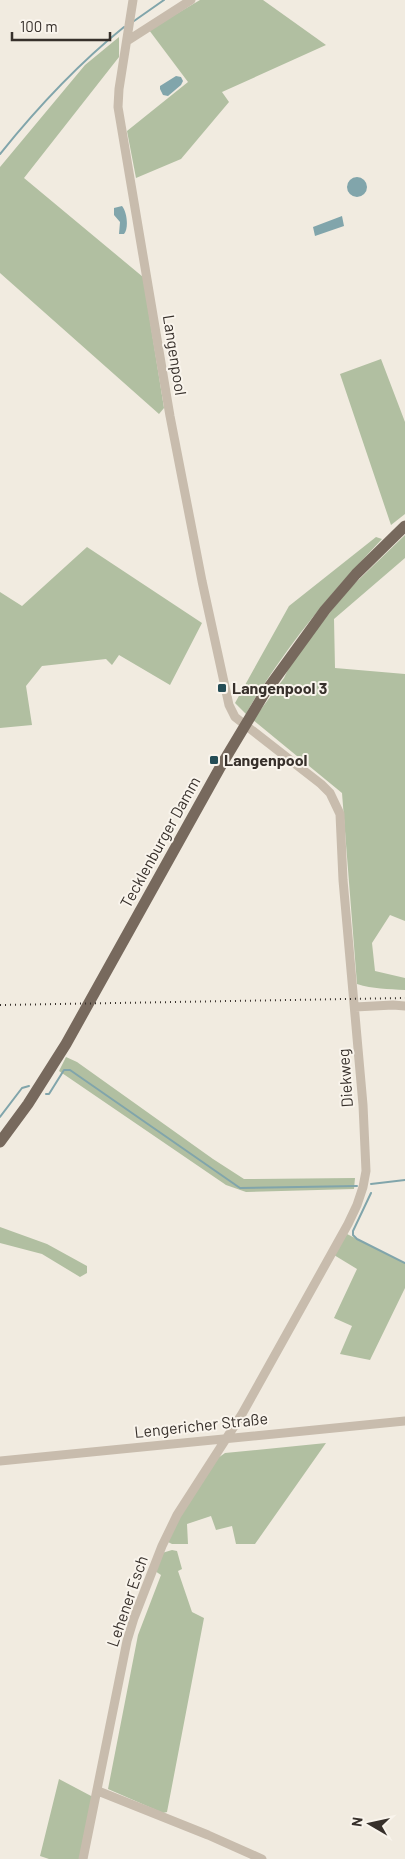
<svg xmlns="http://www.w3.org/2000/svg" width="405" height="1859" font-family="Barlow,sans-serif">
<style>
.green{fill:#b1bfa1}
.water{fill:#81a5ab}
.lines{fill:none;stroke-linecap:round;stroke-linejoin:round}
.stream{stroke:#81a5ab;stroke-width:2}
.minor{stroke:#c8bcad;stroke-width:9}
.major{stroke:#77695d;stroke-width:11}
.rail{stroke:#37302b;stroke-width:2;stroke-dasharray:1 4;stroke-linecap:butt}
.poi-dot{fill:#244c55;stroke:#f9f4ec;stroke-width:2}
.labels{text-anchor:middle;stroke-width:4;stroke-linejoin:round;paint-order:stroke}
.street-label{font-size:16px;fill:#37302b;stroke:#f9f4ec}
.poi-label{font-size:16px;font-weight:bold;fill:#37302b;stroke:#f9f4ec;text-anchor:start}
</style>
<rect width="100%" height="100%" fill="#f1ebe0"/>
<!-- green -->
<path class="green" d="M200,0H263L326,45L222,92L229,102L181,159L136,178L127,131L188,82L149,30Z
M119,37V57L24,178L143,277L164,408L159,414L0,273V167L85,65Z
M381,359L405,422V514L391,525L340,374Z
M405,535V558L334,619L335,668L405,674V921L390,915L372,943L375,971L405,978V990C388,989 373,989 357,984L342,793L253,720L284,678L294,657L349,589Z
M376,537L382,539C342,581 308,620 275,668C265,683 254,698 246,714L235,703L289,606Z
M87,547L202,623L170,685L119,655L112,665L106,659L42,666L26,686L32,725L0,728V592L22,606Z
M66,1057L77,1062L213,1159L244,1179L355,1178L354,1189L246,1192L226,1185L59,1071Z
M0,1227L47,1244L87,1266V1273L80,1277L42,1254L0,1243Z
M347,1234L405,1263V1288L370,1360L340,1354L352,1326L334,1318L357,1269L334,1255Z
M326,1443L255,1544H236L232,1526L216,1530L211,1516L187,1524L188,1544H172L168,1542L169,1534L218,1458L225,1453Z
M172,1550L177,1551L182,1569L178,1571L192,1612L204,1618L167,1812L163,1813L108,1789L138,1635L161,1575L155,1571L162,1553Z
M59,1779L93,1797L80,1859H49L40,1856Z"/>
<!-- water -->
<path class="water" d="M176,76L181,77L183,81L181,85L168,96L163,95L160,89V86Z
M347 187a10 10 0 1 1 20 0a10 10 0 1 1-20 0Z
M122,206C127,212 129,228 124,234H119L120,222L114,215V208Z
M342,216L344,226L315,236L313,227Z"/>
<g class="lines">
<!-- stream -->
<path class="stream" d="M134,21L164,0
M0,154C37,108 78,64 124,27
M46,1094H49L64,1070H70L240,1188L357,1186
M0,1117L22,1088L29,1086
M371,1184L405,1180
M371,1193L353,1231V1235L357,1239L405,1263"/>
<!-- minor -->
<path class="minor" d="M127,41L191,0
M355,1007L393,1005L405,1006
M0,1461L405,1421
M98,1791L208,1835L262,1859
M83,1859L127,1641L134,1618L162,1546L177,1515L242,1414L348,1224L357,1205L363,1187L366,1171L363,1105L343,880L340,814L330,793L321,784L235,717L229,705L202,581L170,416L118,107L119,89L133,0"/>
<!-- major -->
<path class="major" d="M0,1142L28,1104L66,1044L222,764L264,694L325,610L356,574L405,526"/>
<!-- rail -->
<path class="rail" d="M0,1005L405,998"/>
</g>
<!-- markers -->
<g class="poi-dot">
<rect x="217" y="683" width="10" height="10" rx="2.5"/>
<rect x="209" y="755" width="10" height="10" rx="2.5"/>
</g>
<g class="labels">
<!-- street labels -->
<g class="street-label">
<text transform="translate(175 355) rotate(81)" y="6">Langenpool</text>
<text transform="translate(160 842) rotate(-61)" y="6">Tecklenburger Damm</text>
<text transform="translate(345 1078) rotate(-94)" y="6">Diekweg</text>
<text transform="translate(201 1425) rotate(-6)" y="6">Lengericher Straße</text>
<text transform="translate(127 1601) rotate(-71)" y="6">Lehener Esch</text>
</g>
<!-- poi labels -->
<g class="poi-label">
<text x="232" y="694">Langenpool 3</text>
<text x="224" y="766">Langenpool</text>
</g>
</g>
<!-- north arrow -->
<g transform="translate(370 1824) rotate(279)" stroke="#f9f4ec" stroke-width="4" paint-order="stroke">
<path d="M0-4L9 19L0 12L-9 19Z" fill="#37302b"/>
<text y="-8" font-size="14" font-weight="bold" text-anchor="middle" fill="#37302b">N</text>
</g>
<!-- scale -->
<path d="M12 32v8h98v-8" fill="none" stroke="#37302b" stroke-width="2.5"/>
<text x="20" y="32" font-size="15" fill="#37302b" stroke="#f9f4ec" stroke-width="4" paint-order="stroke">100 m</text>
</svg>
